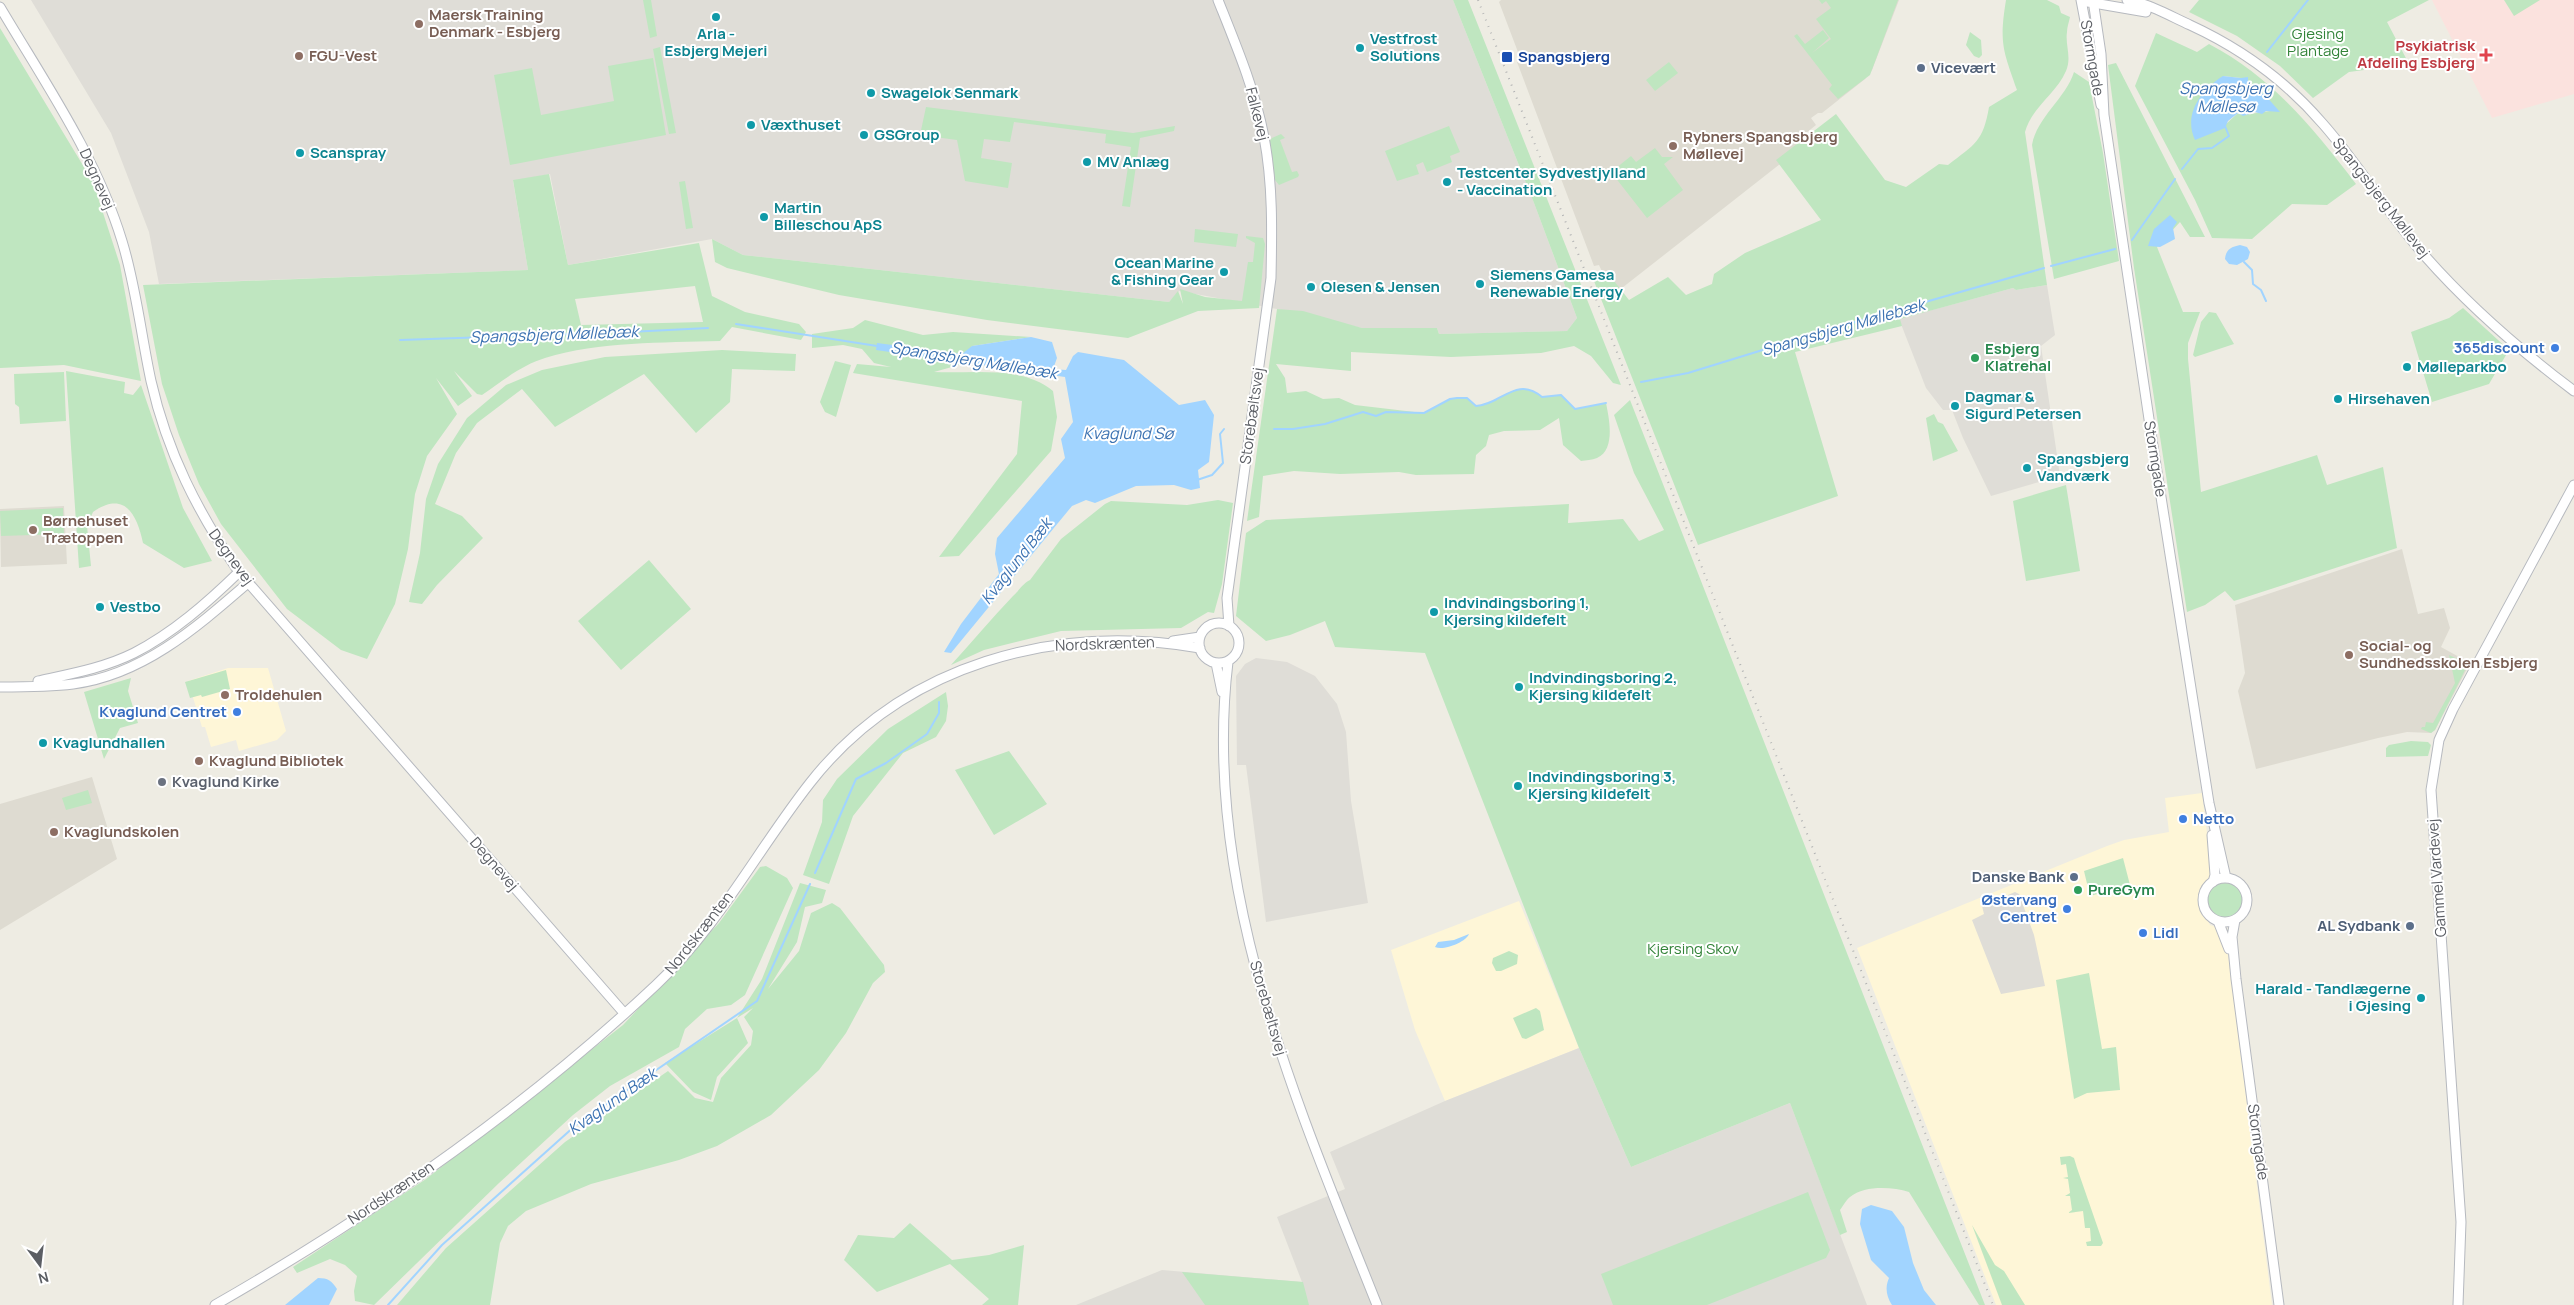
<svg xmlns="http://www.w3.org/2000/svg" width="2574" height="1305" font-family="Manrope,sans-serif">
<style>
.commercial{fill:#fef6d7}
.industrial{fill:#dfddd7}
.education{fill:#dedbd1}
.medical{fill:#fbe2de}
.green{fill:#bfe6c0;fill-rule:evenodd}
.water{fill:#a1d4ff}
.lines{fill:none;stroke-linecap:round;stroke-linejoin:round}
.stream{stroke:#a1d4ff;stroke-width:2}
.secondary-casing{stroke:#b6b9bf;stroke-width:11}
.secondary{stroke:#fff;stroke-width:9}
.rail{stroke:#b4b5b5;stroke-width:2;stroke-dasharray:1 6;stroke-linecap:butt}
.culture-dot{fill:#0f9aa8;stroke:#fff;stroke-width:2}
.education-dot{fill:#8d6e63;stroke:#fff;stroke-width:2}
.health-dot{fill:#e0444e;stroke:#fff;stroke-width:2}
.transit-dot{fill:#1a4fb4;stroke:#fff;stroke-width:2}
.service-dot{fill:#5c6f8a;stroke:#fff;stroke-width:2}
.shop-dot{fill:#3f7fe0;stroke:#fff;stroke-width:2}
.leisure-dot{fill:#2e9e5b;stroke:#fff;stroke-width:2}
.worship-dot{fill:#6b7280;stroke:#fff;stroke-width:2}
.labels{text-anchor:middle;stroke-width:4;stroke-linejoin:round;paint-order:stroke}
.education-label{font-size:15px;font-weight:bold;fill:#785e54;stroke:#fff;text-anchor:start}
.culture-label{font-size:15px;font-weight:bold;fill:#0d838f;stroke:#fff;text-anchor:start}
.park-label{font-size:15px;fill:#338339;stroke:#fff}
.health-label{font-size:15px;font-weight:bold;fill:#be3a42;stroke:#fff;text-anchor:end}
.transit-label{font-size:15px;font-weight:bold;fill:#164399;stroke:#fff;text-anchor:start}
.street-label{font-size:15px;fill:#5b5e64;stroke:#fff}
.service-label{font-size:15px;font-weight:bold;fill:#4e5e75;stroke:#fff;text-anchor:end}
.shop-label{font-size:15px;font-weight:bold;fill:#366cbe;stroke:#fff;text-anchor:end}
.leisure-label{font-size:15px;font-weight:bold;fill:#27864d;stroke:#fff;text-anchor:start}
.worship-label{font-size:15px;font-weight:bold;fill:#5b616d;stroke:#fff;text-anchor:start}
.water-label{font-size:16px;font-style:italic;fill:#3d73b2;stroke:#fff}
</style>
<rect width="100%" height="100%" fill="#eeece3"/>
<!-- commercial -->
<path class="commercial" d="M228,668H268L286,731L277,740L239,751L236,740L211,747L205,727H202L188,681Z
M2202,793L2212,873L2200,906L2210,925L2225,930L2272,1305H1996L1857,948L2107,846L2124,840L2169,832L2165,798Z
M1519,901L1579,1048L1445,1101L1415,1030L1391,950Z"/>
<!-- industrial -->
<path class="industrial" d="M31,0H1453L1534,203L1577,318L1567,331L1439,334L1437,328H1362L1277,309L1179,291L1169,302L743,255L712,239L568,265L550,174L513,181L528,270L159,284L149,232L111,133Z
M2047,285L2055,335L2041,346L2060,476L1991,496L1963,438L1952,410H1943L1926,388L1899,319L2013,288L2016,290Z
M1256,658L1287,662L1315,676L1337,704L1346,732L1351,801L1368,903L1266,922L1246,765H1237L1236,676L1245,664Z
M2015,892L2019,894L2034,935L2045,986L2001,994L1972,920L1984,914L1982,906Z
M1579,1048L1631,1167L1790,1103L1867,1305H1076L1162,1270L1302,1282L1277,1217L1345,1189L1330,1152L1445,1101Z"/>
<!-- education -->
<path class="education" d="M1501,0H1899L1872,70L1865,79L1822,113H1818L1811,118L1816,125L1795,142L1798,150L1613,295L1599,265L1594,266L1517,62L1521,60L1499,2Z
M64,506L67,564L1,567L0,509Z
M2402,549L2418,614L2444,608L2450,628L2441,647L2470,663L2435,730L2431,733L2407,732L2378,738L2256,769L2238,691L2245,673L2235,605Z
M92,777L117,859L0,930V804Z"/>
<!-- medical -->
<path class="medical" d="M2432,0H2574V94L2492,118Z"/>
<!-- green -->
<path class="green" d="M643,0H651L657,36L650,38Z
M1453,0H1468L1621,385L1613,383L1591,356L1574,346L1541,353L1451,357L1351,352V371L1276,364L1285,378L1287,393L1306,391L1323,399L1339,398L1355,405L1423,413L1450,399L1457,398H1467L1476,406C1501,405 1515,375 1542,397L1561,395L1575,409L1606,403C1609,418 1616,450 1597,458C1592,460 1586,460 1581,461L1563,445L1559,418L1540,430L1504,431L1489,435L1486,446L1476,455L1474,474L1416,475L1399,472L1340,474L1294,471L1263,476L1259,517L1247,521L1277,309L1303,311L1362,328H1437L1439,334L1567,331L1577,318L1534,203Z
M1819,0H1898L1870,75L1838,99L1829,89L1832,85L1794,36L1797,34L1805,44L1823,30L1829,38L1812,53L1831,39L1816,19L1831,8L1826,1L1822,4Z
M2006,0H2047L2059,6L2061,13L2070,17C2069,22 2067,27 2067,32C2065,45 2072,57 2066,71C2056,94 2032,107 2025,132L2047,285L2016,290L2013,288L1900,319L1902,326L1795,352L1838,496L1698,545L1592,276L1601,273L1611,277L1629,300L1668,277L1686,295L1712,284L1714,274L1745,253L1821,220L1776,160L1836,114L1885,180L1906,187L1939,164L1948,165C1975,144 1983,142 1989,107L2017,90C2003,50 1999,43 2006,0Z
M2199,0H2429L2387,22L2409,64L2349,72L2313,98L2280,66L2237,36L2189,12Z
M2504,0H2540L2514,16Z
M0,28L93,182L120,265L141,381L64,365L0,368Z
M1970,32L1981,40L1982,55L1979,58L1974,56L1966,45Z
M2156,33L2197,52L2209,44C2272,77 2313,128 2356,184L2327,205L2292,204L2252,239L2212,238L2195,200L2135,86ZM2223,76L2241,78L2247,82L2248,86L2265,95L2270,111L2243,115L2238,113L2225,125Z
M660,47L676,133L669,134L653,49Z
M653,58L666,135L510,165L494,75L532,68L541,115L614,101L608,66Z
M1669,62L1678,73L1655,91L1646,80Z
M2116,63L2205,237H2190L2180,222L2157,247L2183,312H2200L2188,343V359L2201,492L2317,455L2327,485L2383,467L2397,548L2234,601L2225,591L2205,605L2187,612L2134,268L2108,65Z
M2074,72L2089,82L2103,153L2119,261L2054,279L2032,145C2037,117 2066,98 2074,72Z
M926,107L1133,133L1175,126L1174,131L1140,138L1130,207L1122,206L1131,147L1105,143L1106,134L1014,122L1010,142L984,139L981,158L1012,163L1008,188L965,181L957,140L920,135Z
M1449,126L1460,152L1450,156L1452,162L1427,172L1423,162L1416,165L1419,174L1397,181L1385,151Z
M1281,134L1285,138L1280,140L1292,172L1297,171L1299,175L1298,177L1279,185L1275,180L1269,142L1272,138Z
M1655,148L1662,157H1673L1664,164L1683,190L1647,218L1611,172L1631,156L1636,162Z
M549,174L568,265L699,243L712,296L745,312L799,324L806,332L801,340L732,327L720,341C662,343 600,341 545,358C522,365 502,381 482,395L477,394L454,371L472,396L458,406L436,378L457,414L427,456L415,494L408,549L395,604L367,659L341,650L287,609L221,524L199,484L179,435L162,384L143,285L528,270L513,180ZM695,286L703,322L581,325L575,299Z
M685,181L693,228L686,229L679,182Z
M1195,229L1238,234L1236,247L1194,242Z
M1246,236L1263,238L1265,244L1259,308L1198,311L1128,338L987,320L839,295L727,268L715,262L712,239L743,255L1169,302L1178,291L1183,304L1180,289L1205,297L1242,301L1248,262H1253L1255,243L1246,238Z
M2463,308L2509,350L2489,384L2432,402L2411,332L2449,318Z
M2209,312L2216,313L2234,344L2195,357L2193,355L2201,322Z
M865,320L923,335L953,332L1031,337L972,346L966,363L934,372C973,374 1021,365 1053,391L1057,417L1051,451L959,556L939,557L1017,454L1022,401L853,373L857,364L891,367L874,363L862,349L843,345L812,348V334L853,328Z
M722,350L796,354L795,371L732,369L730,402L696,433L644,374L555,427L522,389L477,423L456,453L435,504L462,516L483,538L437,585L422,604L409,602L420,553L426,499L438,464L467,418L506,385L542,370L605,357Z
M835,361L851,365L836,417L825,412L820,402Z
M66,371L125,382L124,393L133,395L137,407L133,395L141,385L183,508L212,561L184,568L143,543C137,515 125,490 93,512L87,526L91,566L79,568Z
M64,372L66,421L20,424L19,407L15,404L14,374Z
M1630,400L1985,1305H1979L1909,1192C1892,1187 1865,1185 1850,1197C1846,1200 1843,1206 1840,1210L1847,1232L1840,1235L1790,1103L1631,1167L1579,1048L1425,653L1335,647L1325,621L1290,635L1266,641L1236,616L1246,533L1266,520L1569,504L1568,523L1623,519L1639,541L1664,530L1634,473L1614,415Z
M1934,414L1938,422L1943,424L1958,451L1933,461L1926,418Z
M2066,485L2080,571L2026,581L2013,501Z
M1218,500L1233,503L1222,584L1214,613L1208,612L1181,628L1061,631L984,650L951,665C972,642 991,619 1013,596C1019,591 1022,584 1030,580L1061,539L1105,504L1111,501L1187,505Z
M63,508L64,534L1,536L0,511Z
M649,560L691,609L621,670L578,621Z
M2449,655L2468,664L2435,730L2431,733L2421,729L2422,727H2425L2426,722L2433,723L2455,683Z
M226,670L230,689L202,697L201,695L190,698L185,682Z
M131,678L128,691L138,723L120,728L104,759L84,692Z
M946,692L948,706L946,721L936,737L903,753L853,816L829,884L803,875L822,822L823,800L837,779L888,729Z
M2411,741L2428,742L2431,745L2428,756L2386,757V748L2389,745Z
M1009,751L1047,804L994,835L955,770Z
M88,790L92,803L66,810L62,798Z
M2123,858L2130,885L2090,896L2084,871Z
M766,866L787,878L793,888L745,995L731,1005L707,1009L685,1029L679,1047L610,1086L573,1115L499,1183L374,1305L355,1301L354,1291L357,1276L345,1265L330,1259L297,1273L293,1267L426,1179L623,1025L719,923L760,867Z
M2207 901a18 18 0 1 1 36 0a18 18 0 1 1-36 0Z
M800,883L826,890L822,903L805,907L797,942L768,989L799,951L811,913L832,903L840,908L884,965L885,972L873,983L846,1033L819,1070L771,1115L717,1146L679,1160L591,1184L526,1211L508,1226L500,1243L490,1305H397L446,1248L565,1142L668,1071L695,1098L713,1102L721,1078L751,1045L753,1031L744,1017L753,1008L737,1018L748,1043L717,1077L711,1100L693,1092L665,1063L737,1018L762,979Z
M1509,951L1518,955L1517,964L1501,971H1496L1492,963L1493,958Z
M2089,973L2102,1049L2116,1047L2120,1090L2087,1093L2074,1099L2056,980Z
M1536,1008L1540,1011L1544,1030L1526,1039L1522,1038L1513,1018Z
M2070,1156L2074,1158L2077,1168L2103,1243L2101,1246H2087L2086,1242L2091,1241L2090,1228H2085L2083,1211L2068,1213L2072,1210L2070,1196H2065L2070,1193L2068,1179L2063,1178L2068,1177L2066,1164L2061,1165L2060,1157Z
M1808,1192L1830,1250L1826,1258L1707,1305H1613L1601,1274Z
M910,1223L952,1260L989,1255L1024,1245L1018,1305H982L989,1299L950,1264L877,1292L844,1260L858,1235L894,1238Z
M1972,1225L1995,1265L2004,1271L2025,1305H2002Z
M1182,1272L1303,1282L1309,1305H1205Z"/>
<!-- water -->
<path class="water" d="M2223,76L2241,78L2248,77V86L2265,95L2280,112L2266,111L2262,114L2255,112L2243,116L2238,113L2228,121L2225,128L2195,140C2183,114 2201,90 2223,76Z
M2170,215L2177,222L2173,228L2175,239L2160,247L2148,246L2154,229Z
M2240,245L2247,247L2250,252L2248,259L2237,265L2229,264L2225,259C2226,249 2231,247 2240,245Z
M1031,337L1052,342L1057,358L1053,369L1066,370L1073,356L1078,352L1124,360L1179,405L1205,400L1214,415L1209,462L1198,470L1200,488L1191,490L1174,485L1136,486L1095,503L1086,500L1072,506L951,653L944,652L961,624L999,574L995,554L997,538L1065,458L1061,439L1073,422L1065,377L876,350L877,343L962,354L972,346Z
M1469,934C1466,942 1444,951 1435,947L1438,942L1454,940Z
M1871,1205L1892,1211L1904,1227L1913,1263L1924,1290L1936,1305H1892C1886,1296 1885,1287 1889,1278L1871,1260L1860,1224L1862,1209Z
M318,1278C328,1278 332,1281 337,1289L329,1305H285Z"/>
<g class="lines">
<!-- stream -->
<path class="stream" d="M2267,52L2308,0
M2182,169L2198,149L2212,148L2229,136L2225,126
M2132,240L2175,179
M2244,262L2252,270L2253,284L2261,290L2266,301
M2051,266L2115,249
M736,324L877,346
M400,340L576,334L583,330L629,332L708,328
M1641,382L1688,373L1824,331L2044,268
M1274,429H1293L1325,424L1363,412L1376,416L1386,412L1424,413L1450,399L1457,398H1467L1476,406C1501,405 1516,375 1542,397L1561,395L1575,409L1606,403
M1197,480L1212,475L1223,463L1220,434L1224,429
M815,873L856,779L886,763L927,734L939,713V702
M388,1305L442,1245L576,1125L757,1001L810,884"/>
<defs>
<path id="secondary" d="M1218,0C1236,45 1255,90 1264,137C1273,184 1272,231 1271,278L1227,598L1229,626
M2081,0L2101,105
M2093,0L2101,54L2104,115L2153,446L2209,803L2226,878
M2127,0C2150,4 2170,16 2190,25C2240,48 2287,82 2323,124C2360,166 2388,214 2425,256C2469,306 2521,351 2574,391
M2088,2L2146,12
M0,7C45,83 96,156 122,241C136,286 141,335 151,381C167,452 198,513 239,572L624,1013
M1199 643a20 20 0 1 1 40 0a20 20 0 1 1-40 0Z
M1173,641L1200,637
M1228,662C1201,885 1296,1102 1377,1305
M1216,663L1222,692
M38,681C70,674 104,668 134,653C173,633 207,603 239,572
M0,687C23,687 50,687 73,684C143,675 197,627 249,582
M2212,835L2215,875L2213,882
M2203 900a22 22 0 1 1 44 0a22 22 0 1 1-44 0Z
M2235,920L2232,937L2236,979L2279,1305
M2218,921L2229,949
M215,1305C372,1215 524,1109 656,985C718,927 758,849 810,783C903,664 1055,623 1200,648
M2458,1305L2461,1222L2431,790L2439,740L2453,709L2574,485"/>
</defs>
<!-- secondary casing -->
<use href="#secondary" class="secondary-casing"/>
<!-- secondary -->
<use href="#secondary" class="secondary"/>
<!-- rail -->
<path class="rail" d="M1478,0L1993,1305"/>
</g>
<!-- markers -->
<g class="culture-dot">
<circle cx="716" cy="17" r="5"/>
<circle cx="1360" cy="48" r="5"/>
<circle cx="871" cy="93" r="5"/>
<circle cx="751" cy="125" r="5"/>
<circle cx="864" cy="135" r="5"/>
<circle cx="300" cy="153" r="5"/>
<circle cx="1087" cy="162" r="5"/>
<circle cx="1447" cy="182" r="5"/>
<circle cx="764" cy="217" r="5"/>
<circle cx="1224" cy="272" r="5"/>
<circle cx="1480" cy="284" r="5"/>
<circle cx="1311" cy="287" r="5"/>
<circle cx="2407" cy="367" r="5"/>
<circle cx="2338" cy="399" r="5"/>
<circle cx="1955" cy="406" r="5"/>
<circle cx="2027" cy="468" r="5"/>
<circle cx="100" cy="607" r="5"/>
<circle cx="1434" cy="612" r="5"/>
<circle cx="1519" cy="687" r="5"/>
<circle cx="43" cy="743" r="5"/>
<circle cx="1518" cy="786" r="5"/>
<circle cx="2421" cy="998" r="5"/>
</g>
<g class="education-dot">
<circle cx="419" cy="24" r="5"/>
<circle cx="299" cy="56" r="5"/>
<circle cx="1673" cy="146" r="5"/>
<circle cx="33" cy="530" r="5"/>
<circle cx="2349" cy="655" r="5"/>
<circle cx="225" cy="695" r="5"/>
<circle cx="199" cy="761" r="5"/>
<circle cx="54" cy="832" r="5"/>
</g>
<path class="health-dot" d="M2483.5 47.5h5v5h5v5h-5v5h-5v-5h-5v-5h5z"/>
<rect class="transit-dot" x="1501" y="51" width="12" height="12" rx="2.5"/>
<g class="service-dot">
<circle cx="1921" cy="68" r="5"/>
<circle cx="2074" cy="877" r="5"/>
<circle cx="2410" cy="926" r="5"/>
</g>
<g class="shop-dot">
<circle cx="2555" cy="348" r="5"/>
<circle cx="237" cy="712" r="5"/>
<circle cx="2183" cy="819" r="5"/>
<circle cx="2067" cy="909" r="5"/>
<circle cx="2143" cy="933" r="5"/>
</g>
<g class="leisure-dot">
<circle cx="1975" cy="358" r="5"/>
<circle cx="2078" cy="890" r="5"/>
</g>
<circle class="worship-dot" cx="162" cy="782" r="5"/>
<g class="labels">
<!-- education labels -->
<g class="education-label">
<text x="429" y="20">Maersk Training<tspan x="429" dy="17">Denmark - Esbjerg</tspan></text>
<text x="309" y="61">FGU-Vest</text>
<text x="1683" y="142">Rybners Spangsbjerg<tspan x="1683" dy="17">Møllevej</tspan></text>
<text x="43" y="526">Børnehuset<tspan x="43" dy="17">Trætoppen</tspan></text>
<text x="2359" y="651">Social- og<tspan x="2359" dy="17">Sundhedsskolen Esbjerg</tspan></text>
<text x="235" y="700">Troldehulen</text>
<text x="209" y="766">Kvaglund Bibliotek</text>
<text x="64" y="837">Kvaglundskolen</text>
</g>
<!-- culture labels -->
<g class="culture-label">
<text x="716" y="39" text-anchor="middle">Arla -<tspan x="716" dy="17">Esbjerg Mejeri</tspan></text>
<text x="1370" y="44">Vestfrost<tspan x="1370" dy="17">Solutions</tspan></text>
<text x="881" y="98">Swagelok Senmark</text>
<text x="761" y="130">Væxthuset</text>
<text x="874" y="140">GSGroup</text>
<text x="310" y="158">Scanspray</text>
<text x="1097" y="167">MV Anlæg</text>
<text x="1457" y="178">Testcenter Sydvestjylland<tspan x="1457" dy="17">- Vaccination</tspan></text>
<text x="774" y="213">Martin<tspan x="774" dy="17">Billeschou ApS</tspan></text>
<text x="1214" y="268" text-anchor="end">Ocean Marine<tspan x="1214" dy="17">&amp; Fishing Gear</tspan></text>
<text x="1490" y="280">Siemens Gamesa<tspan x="1490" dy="17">Renewable Energy</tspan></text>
<text x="1321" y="292">Olesen &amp; Jensen</text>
<text x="2417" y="372">Mølleparkbo</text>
<text x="1965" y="402">Dagmar &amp;<tspan x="1965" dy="17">Sigurd Petersen</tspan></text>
<text x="2348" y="404">Hirsehaven</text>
<text x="2037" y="464">Spangsbjerg<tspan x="2037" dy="17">Vandværk</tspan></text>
<text x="1444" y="608">Indvindingsboring 1,<tspan x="1444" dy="17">Kjersing kildefelt</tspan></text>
<text x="110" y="612">Vestbo</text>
<text x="1529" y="683">Indvindingsboring 2,<tspan x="1529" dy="17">Kjersing kildefelt</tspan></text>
<text x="53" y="748">Kvaglundhallen</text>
<text x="1528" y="782">Indvindingsboring 3,<tspan x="1528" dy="17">Kjersing kildefelt</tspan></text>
<text x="2411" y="994" text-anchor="end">Harald - Tandlægerne<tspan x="2411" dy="17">i Gjesing</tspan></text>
</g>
<!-- park labels -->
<g class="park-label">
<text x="2318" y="39">Gjesing<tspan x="2318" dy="17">Plantage</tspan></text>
<text x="1693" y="954">Kjersing Skov</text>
</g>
<!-- health labels -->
<g class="health-label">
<text x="2475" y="51">Psykiatrisk<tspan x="2475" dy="17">Afdeling Esbjerg</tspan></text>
</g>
<!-- transit labels -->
<g class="transit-label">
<text x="1518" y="62">Spangsbjerg</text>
</g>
<!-- street labels -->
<g class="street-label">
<text transform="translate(2092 58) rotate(80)" y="5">Stormgade</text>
<text transform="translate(1257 114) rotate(76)" y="5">Falkevej</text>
<text transform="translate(97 179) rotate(66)" y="5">Degnevej</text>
<text transform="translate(2381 198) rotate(52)" y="5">Spangsbjerg Møllevej</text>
<text transform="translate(1252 416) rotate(-82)" y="5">Storebæltsvej</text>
<text transform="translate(2155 459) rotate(81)" y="5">Stormgade</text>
<text transform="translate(231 557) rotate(54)" y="5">Degnevej</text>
<text transform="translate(1105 644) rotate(-2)" y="5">Nordskrænten</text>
<text transform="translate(494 864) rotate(49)" y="5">Degnevej</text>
<text transform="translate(2437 878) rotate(-94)" y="5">Gammel Vardevej</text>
<text transform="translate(699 933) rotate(-52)" y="5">Nordskrænten</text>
<text transform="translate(1268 1008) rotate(74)" y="5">Storebæltsvej</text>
<text transform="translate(2258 1142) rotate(82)" y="5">Stormgade</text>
<text transform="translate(391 1193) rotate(-34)" y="5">Nordskrænten</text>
</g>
<!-- service labels -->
<g class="service-label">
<text x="1931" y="73" text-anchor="start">Vicevært</text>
<text x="2064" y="882">Danske Bank</text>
<text x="2400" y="931">AL Sydbank</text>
</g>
<!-- shop labels -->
<g class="shop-label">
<text x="2545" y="353">365discount</text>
<text x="227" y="717">Kvaglund Centret</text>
<text x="2193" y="824" text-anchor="start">Netto</text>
<text x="2057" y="905">Østervang<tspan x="2057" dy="17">Centret</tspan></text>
<text x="2153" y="938" text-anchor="start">Lidl</text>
</g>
<!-- leisure labels -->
<g class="leisure-label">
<text x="1985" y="354">Esbjerg<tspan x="1985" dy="17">Klatrehal</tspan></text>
<text x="2088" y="895">PureGym</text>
</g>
<!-- worship labels -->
<g class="worship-label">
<text x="172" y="787">Kvaglund Kirke</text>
</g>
<!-- water labels -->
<g class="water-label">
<text x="2226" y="94">Spangsbjerg<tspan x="2226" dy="18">Møllesø</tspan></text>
<text transform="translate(1843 327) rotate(-16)" y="6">Spangsbjerg Møllebæk</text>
<text transform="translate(554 334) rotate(-2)" y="6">Spangsbjerg Møllebæk</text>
<text transform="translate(974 360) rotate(9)" y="6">Spangsbjerg Møllebæk</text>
<text x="1128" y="439">Kvaglund Sø</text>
<text transform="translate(1016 561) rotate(-52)" y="6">Kvaglund Bæk</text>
<text transform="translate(612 1101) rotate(-35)" y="6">Kvaglund Bæk</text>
</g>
</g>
<!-- north arrow -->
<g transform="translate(40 1265) rotate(165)" stroke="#ffffff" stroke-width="4" paint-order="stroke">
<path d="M0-4L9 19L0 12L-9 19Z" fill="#5b5e64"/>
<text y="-8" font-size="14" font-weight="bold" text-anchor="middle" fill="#5b5e64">N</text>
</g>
</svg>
